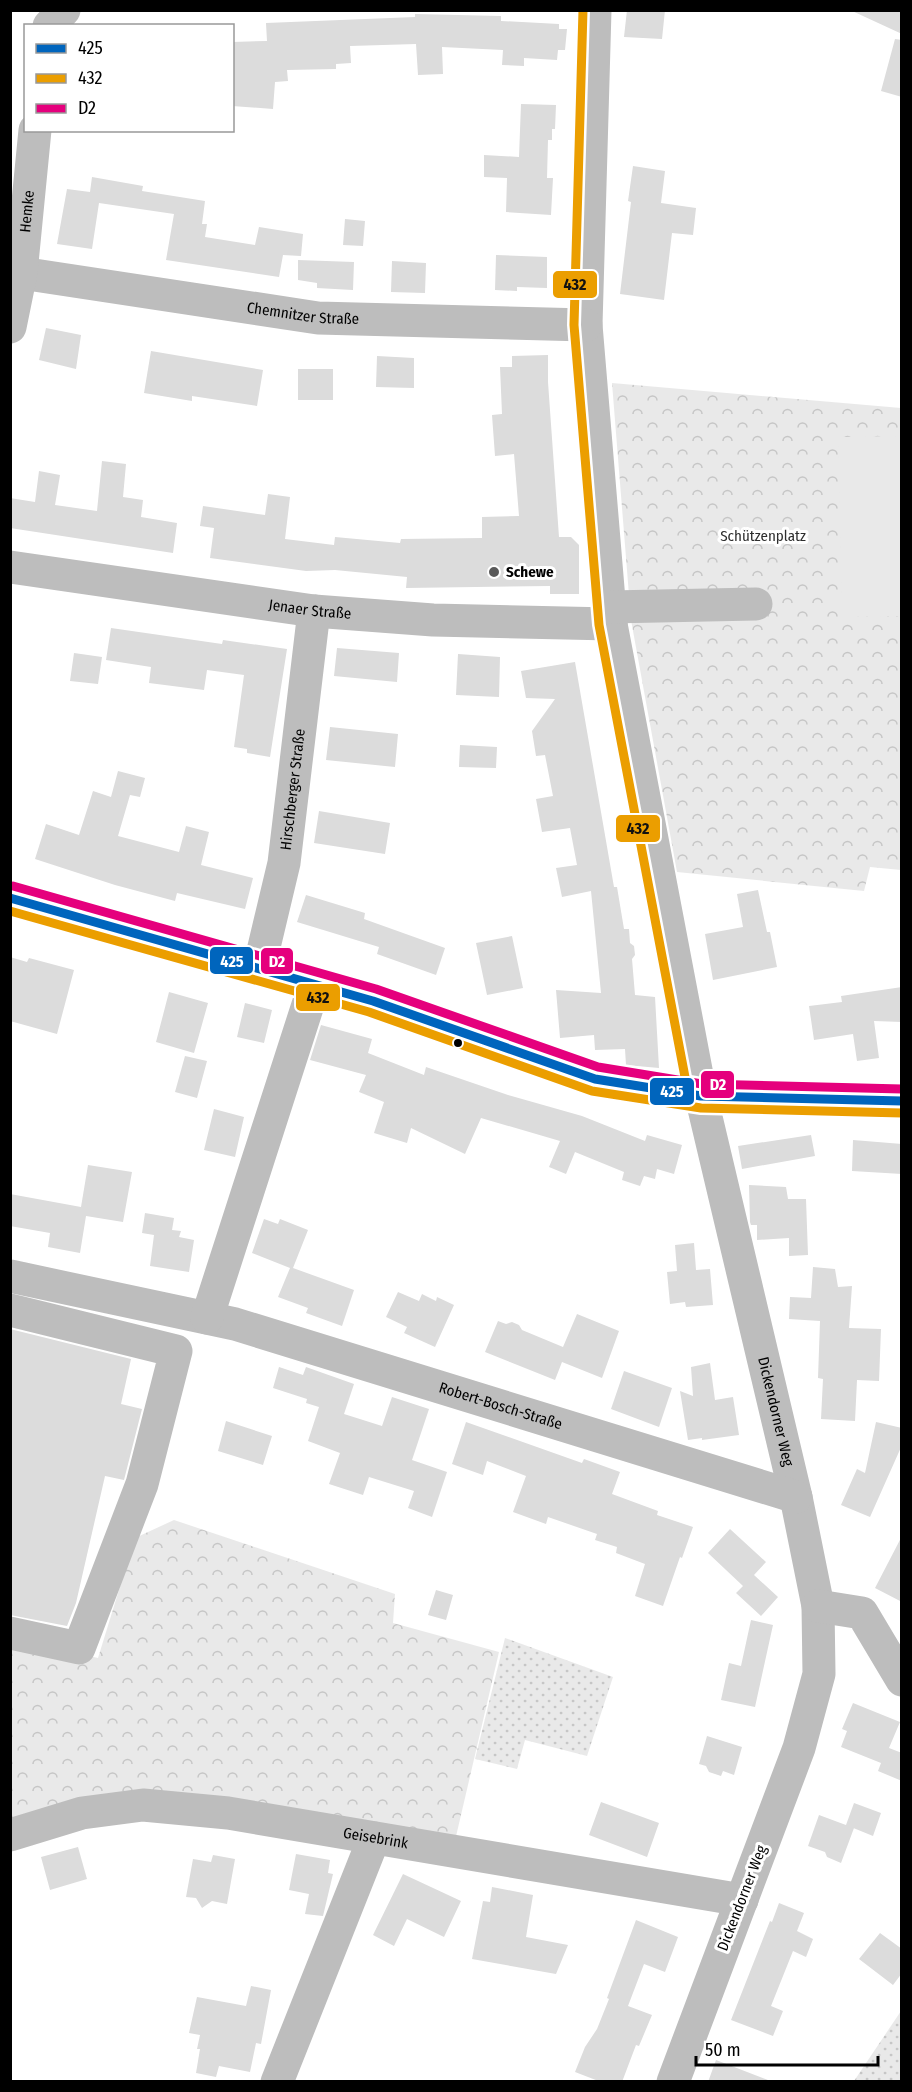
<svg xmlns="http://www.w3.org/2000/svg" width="912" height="2092" font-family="'Fira Sans Condensed',sans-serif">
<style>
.grass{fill:url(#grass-dots)}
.forest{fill:url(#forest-crowns)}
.garden{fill:#e9e9e9}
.building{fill:#dcdcdc}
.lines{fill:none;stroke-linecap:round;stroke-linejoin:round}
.minor{stroke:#bdbdbd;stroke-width:33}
.bus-1-casing{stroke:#fff;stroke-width:14}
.bus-2-casing{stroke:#fff;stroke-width:14}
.bus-3-casing{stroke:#fff;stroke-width:14}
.bus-1{stroke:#0065bd;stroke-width:9}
.bus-2{stroke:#eb9e00;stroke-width:9}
.bus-3{stroke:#e5007d;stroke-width:9}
.poi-dot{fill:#595959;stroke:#fff;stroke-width:2}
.bus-dot{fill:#000;stroke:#fff;stroke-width:2}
.labels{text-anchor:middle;stroke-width:6;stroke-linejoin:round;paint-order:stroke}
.street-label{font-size:15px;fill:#000;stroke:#fff}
.park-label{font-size:15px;fill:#2e2e2e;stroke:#fff}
.poi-label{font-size:15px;font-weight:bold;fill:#000;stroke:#fff;text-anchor:start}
.line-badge{stroke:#fff;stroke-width:2}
.badge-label{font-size:16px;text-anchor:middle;font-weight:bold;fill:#fff}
.pale-badge-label{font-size:16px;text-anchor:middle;font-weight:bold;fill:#111}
</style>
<defs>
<pattern id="grass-dots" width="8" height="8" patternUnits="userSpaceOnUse" patternTransform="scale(1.5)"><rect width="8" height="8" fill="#e9e9e9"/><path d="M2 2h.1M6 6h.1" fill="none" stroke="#c6c6c6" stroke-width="1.8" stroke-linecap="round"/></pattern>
<pattern id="forest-crowns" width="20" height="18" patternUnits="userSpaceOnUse" patternTransform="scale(1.5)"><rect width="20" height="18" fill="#e9e9e9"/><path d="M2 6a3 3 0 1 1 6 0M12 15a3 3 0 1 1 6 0" fill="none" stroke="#c6c6c6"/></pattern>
</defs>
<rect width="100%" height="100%" fill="#fff"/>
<!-- grass -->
<path class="grass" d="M505,1638L613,1677L587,1756L525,1740L517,1769L475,1759Z
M901,2011V2081H854Z"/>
<!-- forest -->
<path class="forest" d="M612,383L901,408V870L870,867L864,891L677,872L631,620Z
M174,1520L395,1594L393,1623L499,1652L454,1845L367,1826L11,1818V1638L98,1658L135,1538Z"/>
<!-- garden -->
<path class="garden" d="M901,436V616L842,617L838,437Z"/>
<!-- building -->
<path class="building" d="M627,10H665L662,39L624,37Z
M850,10H902V34Z
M415,14L501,16V21L559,24V29H567L565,50H558L557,60L524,58V66L502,65L503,50L442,47L443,74L418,75L416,44L350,46L351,63L336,64V69L287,70L288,81L275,82L273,109L232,106V42L267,41L266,23L415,17Z
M895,39L902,40V97L881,91Z
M521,104L556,105L555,129H552V140H548L547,178H553L551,215L506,212L507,178L484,177V155L519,157Z
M633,166L665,171L661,203L696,208L693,235L672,233L664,300L620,294L631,202L628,201Z
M92,177L143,186L142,191L205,201L202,224H207L205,237L255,245L259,227L303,234L301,256L283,255L279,277L166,260L174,214L99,203L92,249L57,244L67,189L90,192Z
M345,219L365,221L363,246L343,245Z
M496,255L547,257V288L517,287V291L495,290Z
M298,260L354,262L353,290L317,288V283L298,280Z
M392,261L426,263L425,293L391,292Z
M46,328L81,335L76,369L39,360Z
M151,351L263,370L257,406L192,396V401L144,393Z
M548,355V382L559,537H571L579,545V594H550V586L406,588L407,577L335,570L306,571L210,558L214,528L200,526L203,506L265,515L268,494L290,497L285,539L334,545L335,537L400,543L401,539L482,538V517L519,516L514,454L495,456L492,415L502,414L500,367H512V356Z
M377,356L414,358V388L376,387Z
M298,369H333V400H298Z
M102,461L126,464L123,497L143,500L141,517L177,523L173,553L10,528V498L35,502L39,471L60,475L55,505L97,511Z
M111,628L222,644L223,640L287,649L270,757L247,753V749L234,747L244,675L207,670L204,690L149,683L151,667L106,660Z
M337,648L399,653L397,682L334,676Z
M74,653L102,657L98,684L70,681Z
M458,654L500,657L499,697L456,695Z
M575,662L614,887H617L624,929H629L630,943L634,946L635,955L632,959L635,995L655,997L659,1068L626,1065L625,1049L595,1050L594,1035L560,1038L556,990L601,993L591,891L562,897L556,868L577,865L570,828L542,832L536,799L553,796L545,755L536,756L532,731L555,699L526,698L521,671Z
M330,727L398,734L395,767L326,760Z
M460,745L497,747L496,768L459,767Z
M118,771L145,778L140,797L130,795L118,836L179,852L186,826L209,832L201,865L253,878L245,909L177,893L175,901L115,885L35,859L46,824L79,835L93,791L111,797Z
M319,811L390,823L385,854L314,843Z
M758,890L767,932H770L777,967L713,980L705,934L743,927L737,894Z
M306,895L365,913L364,919L445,948L436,975L377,954L379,947L297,922Z
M512,936L523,988L487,995L476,943Z
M10,957L27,962L29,958L74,970L57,1034L10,1021Z
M902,987V1022L874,1021L879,1058L857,1061L853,1034L814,1040L809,1006L842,1002L841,996Z
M169,992L208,1003L194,1053L156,1042Z
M245,1003L272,1010L264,1043L237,1037Z
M321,1025L372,1039L368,1053L424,1075L426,1067L508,1095L582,1116L645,1141L647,1135L682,1145L674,1174L657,1169L655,1179L644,1176L640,1186L622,1180L624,1172L575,1152L566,1174L549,1167L560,1141L481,1118L465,1154L411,1128L407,1143L374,1133L384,1102L359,1092L366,1075L310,1060Z
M185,1056L207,1061L197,1098L175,1092Z
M214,1109L244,1117L235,1157L204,1150Z
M811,1135L815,1156L742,1169L738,1146Z
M853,1140L902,1144V1174L852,1171Z
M88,1165L132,1172L123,1222L86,1216L80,1253L48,1247L50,1233L10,1226V1194L81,1207Z
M749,1185L786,1187L788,1199H806L808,1255L789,1256V1238L757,1240V1225H751L750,1222Z
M145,1213L174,1218L172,1230L181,1231L179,1237L194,1240L189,1272L150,1266L154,1235L142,1233Z
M264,1219L278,1224L280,1219L308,1230L293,1268L354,1290L342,1326L306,1313L308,1308L278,1297L290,1268L252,1253Z
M694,1243L696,1270L710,1269L713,1305L686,1307L685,1302L670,1304L667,1272L677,1271L675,1245Z
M813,1267L835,1269L838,1287L852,1286L849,1328L881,1329L879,1381L857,1380L855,1421L821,1419L823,1379L818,1378L820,1321L789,1319L790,1297L811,1298Z
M398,1292L419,1301L422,1294L436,1301L437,1297L454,1305L435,1347L404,1333L407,1327L386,1317Z
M577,1314L619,1331L602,1378L562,1362L555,1380L485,1352L498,1321L506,1324L512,1322L519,1325L522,1330L563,1347Z
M10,1329L131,1359L121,1404L142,1409L124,1480L105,1476L76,1603L67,1626L10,1615Z
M710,1363L715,1400L733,1397L739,1435L702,1440V1438L688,1440L680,1391L693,1396L691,1367Z
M279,1367L303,1375L306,1367L354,1384L344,1414L382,1426L392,1397L429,1409L412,1460L447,1472L432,1517L408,1508L414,1491L369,1477L363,1495L329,1484L340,1453L308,1441L319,1407L306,1403L307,1399L273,1388Z
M624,1371L672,1388L659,1427L611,1409Z
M226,1421L272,1436L263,1465L218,1451Z
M466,1422L582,1463L584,1459L620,1472L612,1494L658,1511L657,1515L693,1527L682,1558L680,1557L663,1606L635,1596L645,1564L616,1553L617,1547L595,1540L597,1534L548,1517L546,1524L513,1512L526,1476L487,1461L483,1475L452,1464Z
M876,1422L902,1428V1445L870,1517L841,1505L857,1469L865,1473Z
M730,1529L766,1562L754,1575L778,1597L761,1616L736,1593L743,1586L708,1553Z
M902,1536V1602L875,1588Z
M436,1590L453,1595L446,1620L428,1615Z
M751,1620L773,1625L755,1707L721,1700L729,1663L741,1666Z
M853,1703L900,1722L889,1748L902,1753V1781L878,1771L881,1763L841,1747L847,1731L842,1729Z
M707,1736L742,1747L734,1775L723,1771L721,1776L709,1772L706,1766L699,1764Z
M601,1802L659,1823L647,1857L589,1835Z
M854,1803L881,1813L873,1836L846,1825Z
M819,1815L854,1828L841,1863L827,1857L825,1852L808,1846Z
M78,1847L87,1879L50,1890L41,1857Z
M296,1854L330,1860L328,1873L333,1874L323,1916L305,1914L309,1894L289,1890Z
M213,1855L235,1859L227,1904L212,1901L202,1908L196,1898L186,1897L193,1859L211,1862Z
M403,1874L461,1901L444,1937L407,1919L394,1946L373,1935Z
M492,1887L533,1895L526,1937L568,1945L556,1974L472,1959L483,1901L490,1902Z
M779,1903L804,1913L797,1931L813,1939L806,1957L793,1951L771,2006L783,2011L773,2036L731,2020L770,1921L772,1922Z
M636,1920L678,1937L665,1972L644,1964L628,2006L652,2015L639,2046L636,2045L622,2082H601L575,2072L585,2047L597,2029L609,1999L607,1998Z
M880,1933L902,1949V1973L893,1985L859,1959Z
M251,1986L271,1990L261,2044L256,2043L250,2072L219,2066L216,2077L196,2073L200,2049H197L200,2035L189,2033L197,1997L246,2006Z
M716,2060L768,2080L767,2082H708Z"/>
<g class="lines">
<!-- minor -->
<g class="minor">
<path id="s1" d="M595,10L586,325L611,624L701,1096L796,1497L818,1606L819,1674L799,1748L673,2082"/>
<path d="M49,26L64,10"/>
<path id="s2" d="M21,273L318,318L586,325"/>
<path id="s3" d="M10,327L21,273L35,130"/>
<path id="s4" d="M10,567L314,611L433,620L611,624"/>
<path d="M610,607L756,604"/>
<path d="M10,898L373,1001L595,1079L701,1096L902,1101"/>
<path id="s5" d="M259,968L284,863L314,611"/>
<path id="s6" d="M10,1276L235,1324L796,1497"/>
<path d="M10,1310L176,1351L142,1484L79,1648L10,1633"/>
<path d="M207,1318L315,983"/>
<path d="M818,1606L862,1613L902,1680"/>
<path id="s7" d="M10,1835L82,1813L143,1805L228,1813L742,1900"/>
<path d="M277,2082L374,1838"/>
</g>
<defs>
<path id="bus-1" d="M10,898L373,1001L595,1079L701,1096L902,1101"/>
<path id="bus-2" d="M583,10L574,325L599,625L689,1098
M10,911L369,1012L592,1091L701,1108L902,1113"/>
<path id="bus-3" d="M13,886L376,989L598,1067L702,1084L902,1089"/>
</defs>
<!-- bus-1 casing -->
<use href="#bus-1" class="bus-1-casing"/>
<!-- bus-2 casing -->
<use href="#bus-2" class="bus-2-casing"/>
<!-- bus-3 casing -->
<use href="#bus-3" class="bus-3-casing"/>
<!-- bus-1 -->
<use href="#bus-1" class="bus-1"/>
<!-- bus-2 -->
<use href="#bus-2" class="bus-2"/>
<!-- bus-3 -->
<use href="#bus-3" class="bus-3"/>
</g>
<!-- markers -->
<circle class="poi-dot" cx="494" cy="572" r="6"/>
<circle class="bus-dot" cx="458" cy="1043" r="5"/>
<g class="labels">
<!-- street labels -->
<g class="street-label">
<text dy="5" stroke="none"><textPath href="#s3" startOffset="117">Hemke</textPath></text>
<text dy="5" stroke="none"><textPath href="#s2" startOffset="285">Chemnitzer Straße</textPath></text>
<text dy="5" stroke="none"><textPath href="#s4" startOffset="303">Jenaer Straße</textPath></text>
<text dy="5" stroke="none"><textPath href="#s5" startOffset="182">Hirschberger Straße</textPath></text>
<text dy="5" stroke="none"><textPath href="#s6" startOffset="508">Robert-Bosch-Straße</textPath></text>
<text dy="5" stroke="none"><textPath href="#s1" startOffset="1420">Dickendorner Weg</textPath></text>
<text dy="5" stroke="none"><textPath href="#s7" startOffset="372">Geisebrink</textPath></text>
<text transform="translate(742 1898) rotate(-69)" y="5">Dickendorner Weg</text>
</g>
<!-- park labels -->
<g class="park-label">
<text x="763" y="541">Schützenplatz</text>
</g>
<!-- poi labels -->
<g class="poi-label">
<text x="506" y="577">Schewe</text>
</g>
</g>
<g class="line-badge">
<rect x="552" y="270" width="46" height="29" rx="6" fill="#eb9e00"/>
<rect x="615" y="814" width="46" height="29" rx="6" fill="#eb9e00"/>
<rect x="209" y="946" width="45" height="29" rx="6" fill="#0065bd"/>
<rect x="260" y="947" width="34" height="28" rx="6" fill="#e5007d"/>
<rect x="295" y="983" width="46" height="29" rx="6" fill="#eb9e00"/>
<rect x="700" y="1070" width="35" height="29" rx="6" fill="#e5007d"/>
<rect x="649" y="1077" width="46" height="29" rx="6" fill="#0065bd"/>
</g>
<g class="badge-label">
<text x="232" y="967">425</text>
<text x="277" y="967">D2</text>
<text x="718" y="1090">D2</text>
<text x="672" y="1097">425</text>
</g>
<g class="pale-badge-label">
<text x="575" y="290">432</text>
<text x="638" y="834">432</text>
<text x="318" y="1003">432</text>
</g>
<!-- border -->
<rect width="912" height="2092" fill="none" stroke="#000000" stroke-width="24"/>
<!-- legend -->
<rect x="24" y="24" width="210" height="108" fill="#ffffff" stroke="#999999" stroke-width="1.5"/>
<rect x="36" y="44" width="30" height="9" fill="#0065bd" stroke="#999999" stroke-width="1.5"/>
<text x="78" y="54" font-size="18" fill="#000000">425</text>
<rect x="36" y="74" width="30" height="9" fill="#eb9e00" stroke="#999999" stroke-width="1.5"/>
<text x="78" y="84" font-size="18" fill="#000000">432</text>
<rect x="36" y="104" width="30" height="9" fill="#e5007d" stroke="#999999" stroke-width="1.5"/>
<text x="78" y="114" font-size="18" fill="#000000">D2</text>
<!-- scale -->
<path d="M696 2056v9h182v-9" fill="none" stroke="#000000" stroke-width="3"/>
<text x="705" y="2056" font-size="18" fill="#000000" stroke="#ffffff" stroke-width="4.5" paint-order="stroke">50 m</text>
</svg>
